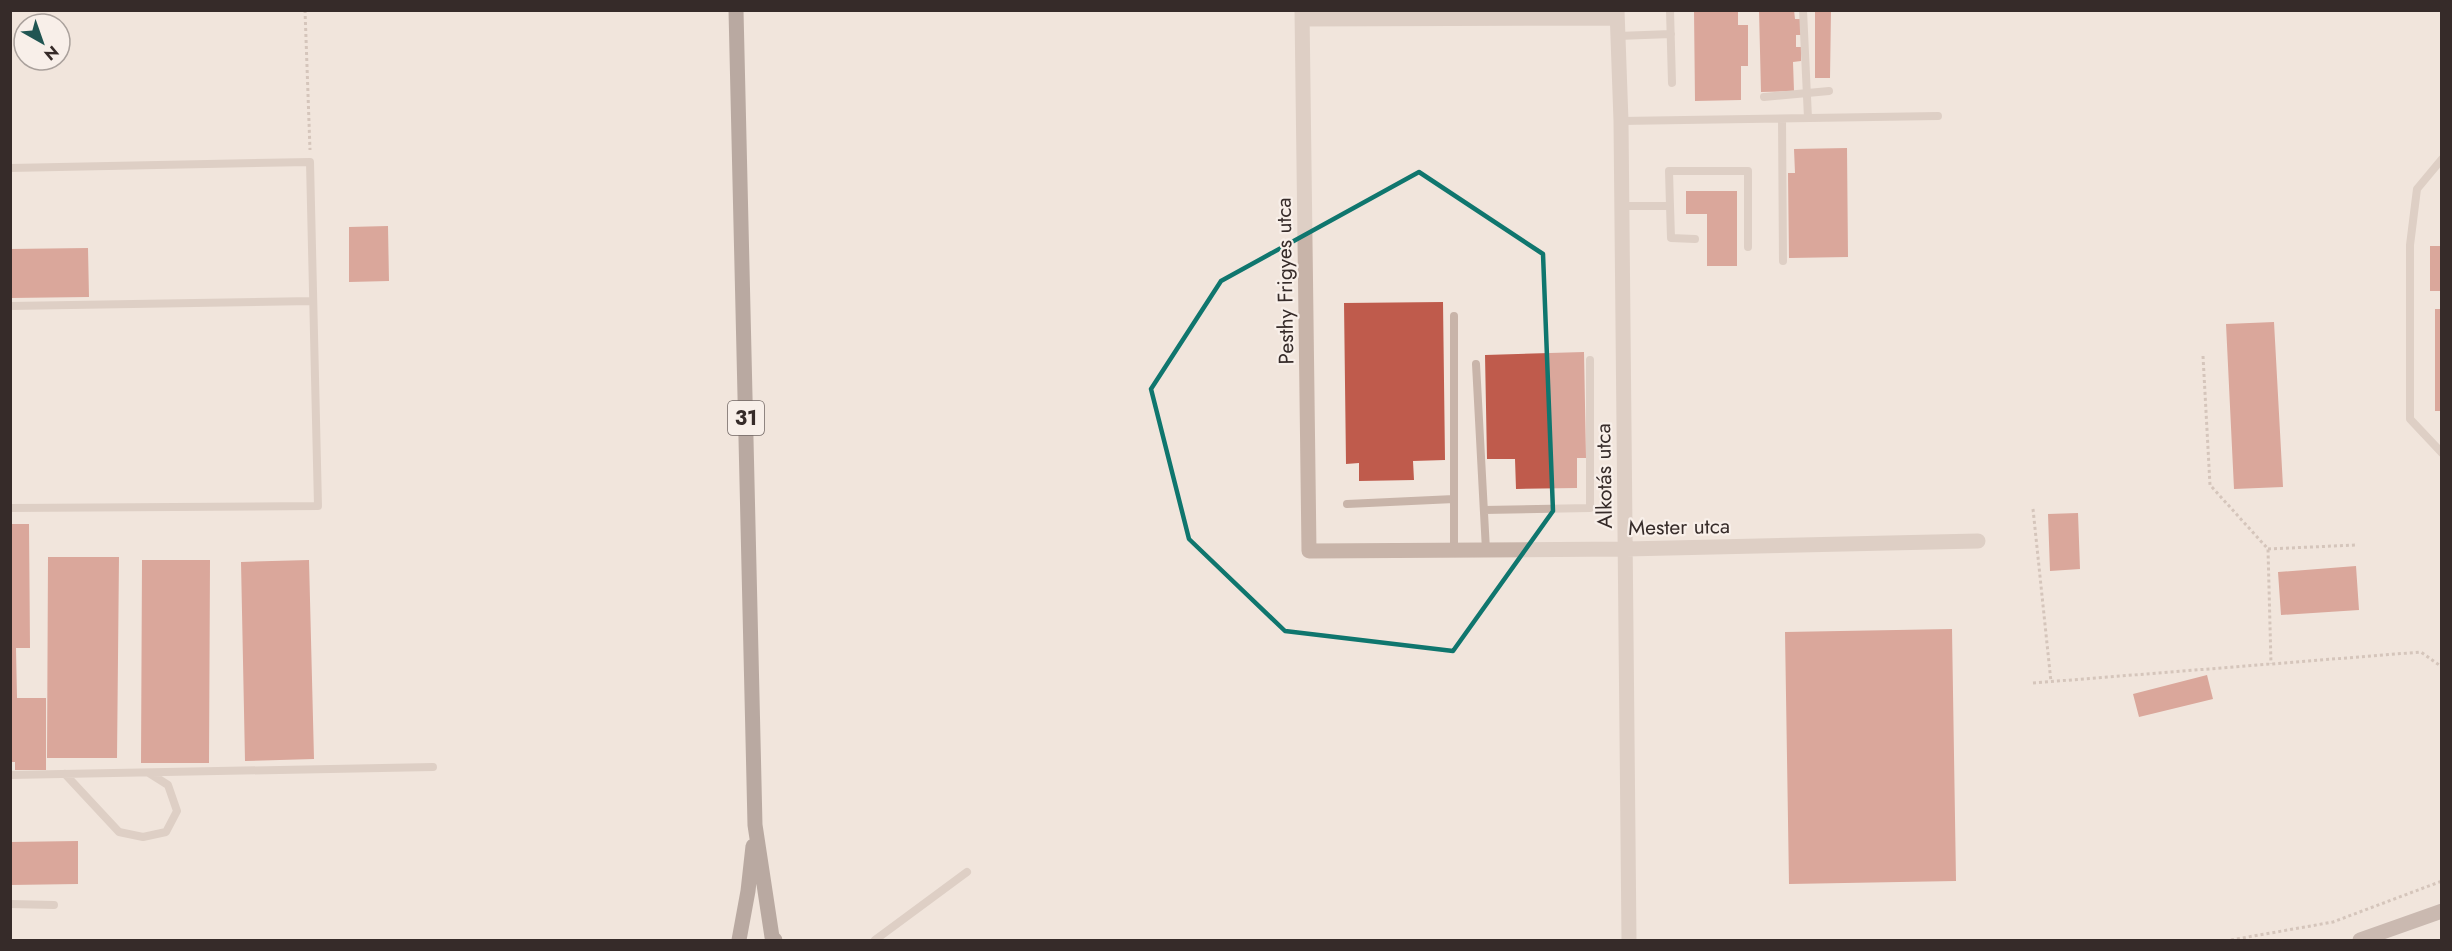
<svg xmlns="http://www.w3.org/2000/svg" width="2452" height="951" font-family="Jost,sans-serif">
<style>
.building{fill:#bf5b4c}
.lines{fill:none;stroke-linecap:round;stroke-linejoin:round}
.path{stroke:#b49e93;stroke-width:3;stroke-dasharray:3 3;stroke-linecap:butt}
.lane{stroke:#c8b4a9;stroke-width:8}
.street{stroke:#c8b4a9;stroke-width:15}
.secondary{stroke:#9b837b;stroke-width:15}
.primary{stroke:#77615a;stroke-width:15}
.marked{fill:none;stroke:#0f766e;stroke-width:4.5;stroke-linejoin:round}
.labels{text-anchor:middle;stroke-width:4.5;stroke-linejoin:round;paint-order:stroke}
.shield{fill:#f8efe9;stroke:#706663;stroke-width:1.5}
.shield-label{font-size:20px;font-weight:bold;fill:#362b29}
.street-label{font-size:21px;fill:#362b29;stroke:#f8efe9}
</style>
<rect width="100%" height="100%" fill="#f1e5dc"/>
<!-- building -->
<path class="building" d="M1694,10H1738V25H1748V66H1741V100L1695,101Z
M1759,10H1794L1795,19H1801V35H1796V47H1801V61L1793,62L1794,91L1761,92Z
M1815,10H1831L1830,78H1815Z
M1847,148L1848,257L1789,258L1788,173H1795L1794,149Z
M1686,191H1737V266H1707V214H1686Z
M388,226L389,281L349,282V227Z
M2430,246H2442V291H2430Z
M88,248L89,297L10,298V249Z
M1443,302L1445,460L1413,461L1414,480L1359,481V463L1346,464L1344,303Z
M2435,309H2442V411H2435Z
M2274,322L2283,487L2234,489L2226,324Z
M1584,352L1586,458H1577V488L1516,489L1515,459H1487L1485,355Z
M2078,513L2080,569L2050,571L2048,514Z
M10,524H29L30,648H16L17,698H46V770H15V762H10Z
M48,557H119L117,758H47Z
M142,560H210L209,763H141Z
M309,560L314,759L245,761L241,562Z
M2356,566L2359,610L2281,615L2278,572Z
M1952,629L1956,881L1789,884L1785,632Z
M2207,675L2213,699L2139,717L2133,694Z
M78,841V884L10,885V842Z"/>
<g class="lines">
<!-- path -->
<path class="path" d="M305,10L310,150
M2203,356L2210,485L2268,549L2271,664
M2033,509L2051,682
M2268,549L2355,545
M2033,683L2421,652L2442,667
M2231,940L2333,922L2442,881"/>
<!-- lane -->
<path class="lane" d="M1670,10L1672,83
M1803,10L1808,118
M1618,36L1671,34
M1764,97L1829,91
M1782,119L1783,261
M1621,121L1938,116
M2442,159L2417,189L2410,245V419L2442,453
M10,168L310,162L318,506L10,508
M1622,206H1670L1669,171H1748V247
M1670,206L1671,238L1695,239
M10,306L313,301
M1454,316V550
M1476,364L1486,550
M1347,504L1454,499
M1484,510L1590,508V360
M65,774L119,832L143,837L166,832L177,811L168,785L149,773
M10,775L433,767
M10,904L54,905
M875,940L967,872"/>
<!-- street -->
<path class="street" d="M1302,10L1309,551L1626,549L1978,541
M1617,10L1621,121L1629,940
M1302,19L1617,18"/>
<!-- secondary -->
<path class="secondary" d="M2360,940L2442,911"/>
<!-- primary -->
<path class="primary" d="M736,10L755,825L772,937L775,940
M739,940L748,891L753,846"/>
</g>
<!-- marked area -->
<path d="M0 0H2452V951H0ZM1419,172L1543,254L1553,511L1453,651L1285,631L1189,539L1151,389L1221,281Z" fill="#f1e5dc" fill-opacity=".55" fill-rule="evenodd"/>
<path class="marked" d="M1419,172L1543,254L1553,511L1453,651L1285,631L1189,539L1151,389L1221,281Z"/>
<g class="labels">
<!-- shield labels -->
<rect class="shield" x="728" y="401" width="36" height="34" rx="4.5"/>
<g class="shield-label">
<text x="746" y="425">31</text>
</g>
<!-- street labels -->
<g class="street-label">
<text transform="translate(1285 281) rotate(-91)" y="7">Pesthy Frigyes utca</text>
<text transform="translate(1604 476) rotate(-91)" y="7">Alkotás utca</text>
<text transform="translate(1679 527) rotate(-1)" y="7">Mester utca</text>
</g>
</g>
<!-- border -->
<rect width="2452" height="951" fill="none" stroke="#362b29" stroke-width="24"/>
<!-- north arrow -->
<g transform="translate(42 42) rotate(140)"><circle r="28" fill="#f8efe9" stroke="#aaa19c" stroke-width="1.5"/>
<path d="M0-4.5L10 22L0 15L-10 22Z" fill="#205552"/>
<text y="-9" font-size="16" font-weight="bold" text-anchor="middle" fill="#362b29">N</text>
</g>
</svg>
